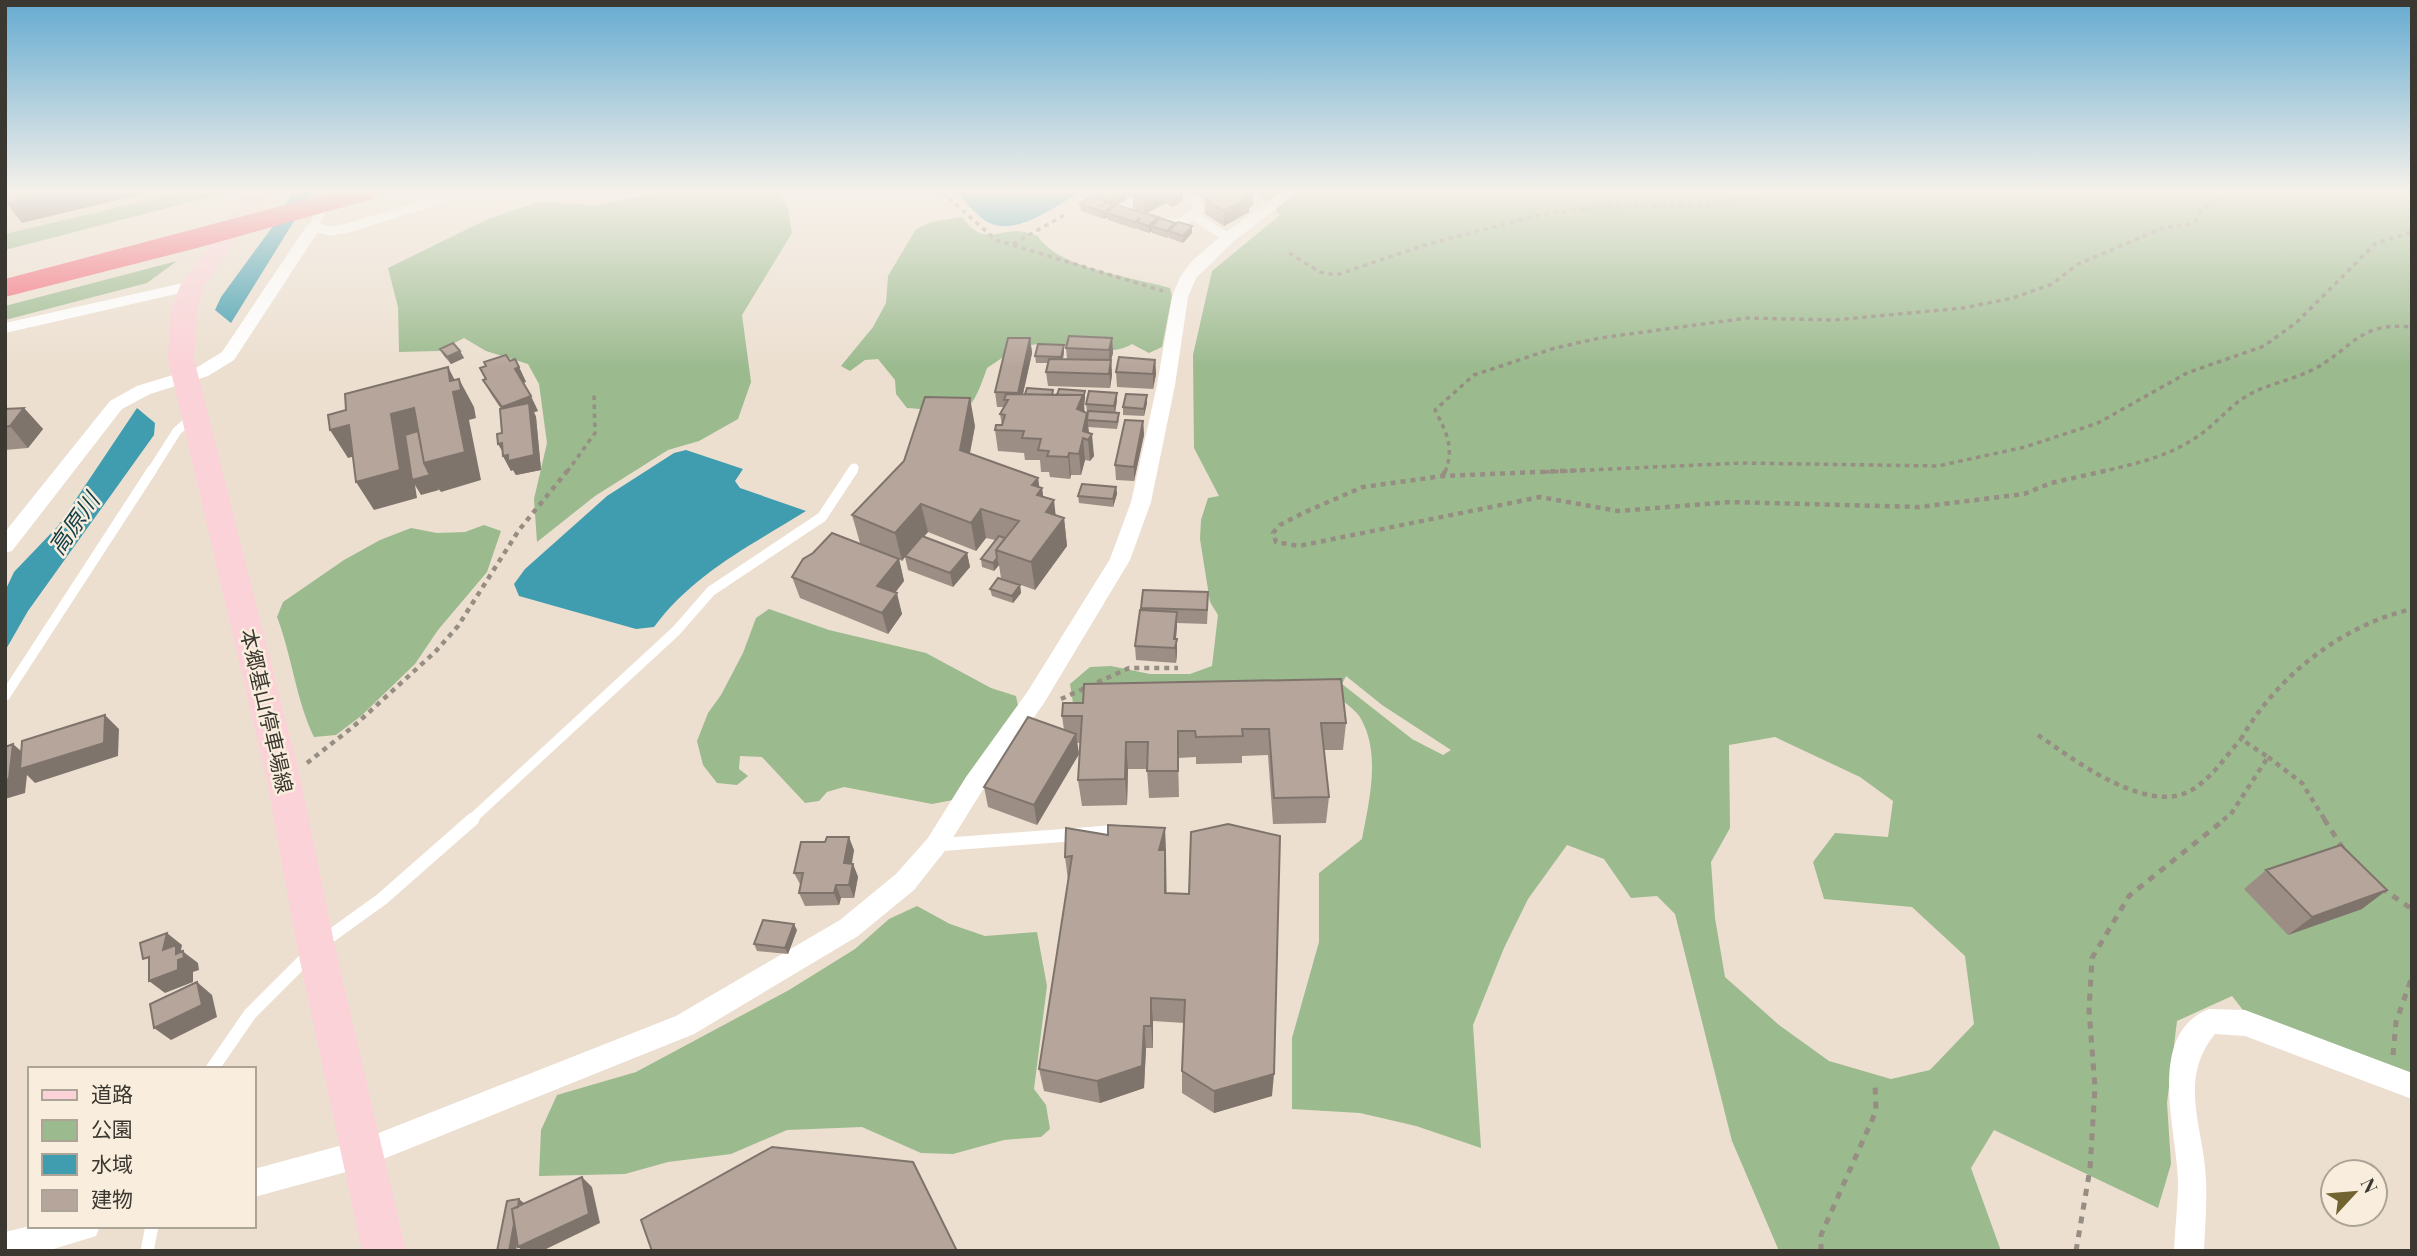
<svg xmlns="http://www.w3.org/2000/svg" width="2417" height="1256" font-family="'Playfair Display','Noto Sans JP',serif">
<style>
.built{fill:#e5d4be}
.green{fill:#9bba8e;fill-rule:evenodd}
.water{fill:#409daf}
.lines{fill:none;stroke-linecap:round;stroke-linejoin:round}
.path-far2{stroke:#968d83;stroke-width:3.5;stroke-dasharray:4.5 4.5;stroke-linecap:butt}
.path-far1{stroke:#968d83;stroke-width:4.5;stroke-dasharray:5 5;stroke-linecap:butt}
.path{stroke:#968d83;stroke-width:5;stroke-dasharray:7 7;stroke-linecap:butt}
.service-far2{stroke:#fff;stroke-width:9}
.service-far1{stroke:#fff;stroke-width:10}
.service{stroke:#fff;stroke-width:13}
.minor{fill:#fff;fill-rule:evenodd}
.secondary{fill:#fbd2d7;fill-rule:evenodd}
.motorway{fill:#f36979;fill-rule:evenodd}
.wall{fill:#9d8e85;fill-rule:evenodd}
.shaded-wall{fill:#7f746c}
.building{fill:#b6a59b;stroke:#7f746c;stroke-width:2}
.labels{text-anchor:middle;stroke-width:5;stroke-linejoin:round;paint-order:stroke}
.street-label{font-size:21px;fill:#3b3731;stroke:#f9eddd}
.water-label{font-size:23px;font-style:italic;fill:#164049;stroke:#f9eddd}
</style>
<rect width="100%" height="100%" fill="#ecdfd0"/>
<!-- built -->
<path class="built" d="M5,192H182L5,234Z"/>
<!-- green -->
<path class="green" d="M182,192H229L5,250V234Z
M662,192H779L788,209L792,233L742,315L751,382L738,419L699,441L668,450L595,496L537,542L534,499L547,443L539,384L528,364L486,351L464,338L439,351L399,352L398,307L388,268L488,219L539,202L597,205Z
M1252,192H2412V1073L2243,1010L2232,996L2177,1021L2167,1103L2171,1164L2158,1208L1994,1130L1971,1168L2001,1251H1779L1732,1141L1675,914L1657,896L1631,898L1604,859L1567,845L1528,899L1504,948L1473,1025L1481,1148L1416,1126L1360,1113L1292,1109V1038L1319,942V873L1362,839C1369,802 1381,754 1361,719C1357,711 1347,705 1341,699L1097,705L1073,703L1070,684L1090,667L1111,666L1150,674H1190L1212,666L1218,615L1210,602L1200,539L1201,520L1208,498L1219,496L1194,448L1193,355L1212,271L1280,215L1267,201ZM1346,676L1382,705L1451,750L1443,755L1412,739L1342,684ZM1775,737L1860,777L1893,801L1888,837L1835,833L1813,862L1824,899L1912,907L1965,956L1974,1024L1930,1070L1891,1079L1829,1061L1779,1025L1725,977L1715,918L1711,862L1730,828L1729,745Z
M962,217C981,243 992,233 1016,231C1023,231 1031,234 1038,236C1058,269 1133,277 1170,288L1172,296L1162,347L1149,353L1132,344C1105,361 1058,338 1025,346C1012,350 998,361 987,368C967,427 962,411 907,408L896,394L895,380L878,359L865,360L850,371L841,366L873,327L886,303L888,276L916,229L931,222Z
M177,261L147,283L5,320V306Z
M484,525L501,531L487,572L438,630L415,664L361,716L336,735L314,737C296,700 292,656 277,617L283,602L344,560L380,540L411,528L437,533L465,532Z
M769,609L829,630L926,653L991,688L1016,696L1018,706L953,800L932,804L844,787L827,792L819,801L805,803L762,757L740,756L739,769L748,776L737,785L717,783L703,765L697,741L708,713L721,695L743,653L756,618Z
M917,906L950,924L985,936L1037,932L1047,986L1034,1089L1046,1105L1050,1129L1041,1137L1004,1140L953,1154L921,1153L862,1127L787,1130L731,1154L668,1162L625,1174L539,1176L541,1130L557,1095L636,1072L789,990L855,949L889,919Z"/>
<!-- water -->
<path class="water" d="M293,192H312L231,323L215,310L221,297L276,222Z
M956,192H1081C1055,206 1013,240 984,220C974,212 965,201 956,192Z
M137,408L155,423L154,435L28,611L5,651V591L14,572L58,526Z
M686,450L743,469L735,481L740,488L806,511C750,546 694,573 654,627L636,629L519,596L514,584L525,569L607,496L674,453Z"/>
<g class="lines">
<!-- path-far2 -->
<path class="path-far2" d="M942,192L996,240L1163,291
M1013,244L1068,213
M1289,253L1320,272L1336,275L1428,244L1539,215L1601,207L1704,205L1790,192
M567,472L595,433L594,394
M1445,472C1455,447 1446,432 1435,410L1474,375L1555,348L1600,338L1747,318L1834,320L1963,308L2013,298L2052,284L2078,264L2163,228L2190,224L2197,220L2203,208L2233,192
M1545,472L1742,463L1938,466L2025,447L2098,423L2187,373L2264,346L2297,322L2376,243L2412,232
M2101,472C2133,464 2164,458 2192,440C2211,429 2225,411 2242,399C2262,385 2290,381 2312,370C2352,350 2358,321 2412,327"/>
<!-- path-far1 -->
<path class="path-far1" d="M1585,470L1443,476L1363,487L1305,512L1280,525L1273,533L1276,542L1299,546L1540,497L1618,511L1730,502L1919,507L2024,494L2051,483L2109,470
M1443,476L1445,470
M1061,699L1129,668H1178
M2038,735C2073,759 2143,813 2188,792C2210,781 2225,757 2241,739
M2268,757L2302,783L2325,820
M307,763L354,726L435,652L458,626L519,530L568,470
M2223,820L2231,814L2268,757L2241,739C2276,677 2342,625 2412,609"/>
<!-- path -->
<path class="path" d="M2324,819L2344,850
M2381,888L2412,909
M2393,1055L2396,1022L2412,977
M1821,1251V1235L1876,1111L1875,1083
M2076,1251L2090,1169L2095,1087L2089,1010L2092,958L2129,896L2225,819"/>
<!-- service-far2 -->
<path class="service-far2" d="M332,192L313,227L331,231L348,228L463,192
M1131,212L1122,208L1153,192
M1194,216L1228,238
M1167,223H1181L1199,210L1197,202L1175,192
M151,472L177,431L194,416
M852,472L854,468"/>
<!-- service-far1 -->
<path class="service-far1" d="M5,696L152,470
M471,820L676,631L711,591L822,517L853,470"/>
<!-- service -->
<path class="service" d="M936,845L1122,831
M321,943L382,899L473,819
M212,1069L250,1014L310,954
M147,1251L152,1226"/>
<!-- minor -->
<path class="minor" d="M1281,192H1298L1234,241L1196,278L1188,297L1175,385L1151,502L1130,560L1044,703L982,791L944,852L914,890L858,936L694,1034L361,1168L254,1197V1169L361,1140L676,1016L840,920L896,874L928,838L966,777L1028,691L1110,559L1131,502L1157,385L1172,297L1180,277L1193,260L1222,235Z
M313,222L321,227L234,360L208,376L150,394L122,409L12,551L5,553V532L110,401L137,386L196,368L222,352L308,224Z
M192,281L198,283V289L5,333V323Z
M2209,1009L2245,1010L2412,1073V1099L2245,1036L2215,1034C2177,1080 2204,1127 2206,1180C2207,1203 2205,1227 2204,1251H2174C2175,1228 2178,1204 2178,1181C2177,1131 2145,1034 2209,1009Z
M30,1226H100L96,1236L47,1251H5V1232Z"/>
<!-- secondary -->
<path class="secondary" d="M247,192H270L204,286L197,311L194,359L301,781L335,947L406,1251H362L297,947L267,781L168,359L171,311L180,286Z"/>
<!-- motorway -->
<path class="motorway" d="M334,192H379L375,198L197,248L5,297V279Z"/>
</g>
<!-- wall -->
<path class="wall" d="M1103,192H1181L1183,194V201L1172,207L1166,203L1146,214L1158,217V220L1175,223V225L1192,233L1183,243L1169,238V236L1167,238L1152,233V231L1149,233L1137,229V227L1136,229L1108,220V217L1104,219L1081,211L1080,204L1097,198V195ZM1127,196L1130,198L1133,196V208L1142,213L1116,205L1127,199Z
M1189,192H1253V205L1249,208V212L1224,226L1205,214L1206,199Z
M1030,338L1032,353L1023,394L1054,395L1085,391L1084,412L1087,416L1088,412H1087L1086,404L1117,400L1115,412L1119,420L1117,429L1088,427L1094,456L1090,461L1085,460L1081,475H1071L1070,479L1050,477L1049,472H1041L1040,460H1025L1024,453L998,451L995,430L1002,425L1000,414L1004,407H997L995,392Z
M1112,338L1113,353L1111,360L1112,375L1110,388L1048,386L1046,372L1048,363H1036L1035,356L1064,345V352L1063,359H1067L1066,348Z
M440,349L460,351L464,358L451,364L444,356Z
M1155,360L1156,374L1153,389L1117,387L1116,372Z
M510,361L519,367L526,382L523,383L538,411L534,412L536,417L541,470L516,475L513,470L511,471L503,456L501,409L491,394L483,380Z
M1147,395V403L1144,416L1123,415V407Z
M24,408L43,429L28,448L5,450V409Z
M1143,421L1144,435L1134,481L1116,480L1115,465Z
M975,426L970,453L1038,478L1039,487L1042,488L1043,497L1056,516L1064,518L1067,546L1035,590L1001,578L999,565L994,571L982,567L981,559L995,540L986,538L976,551L928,532L924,537L967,553L970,567L953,587L908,570L905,557L902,561L899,559L904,581L895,593L902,614L888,634L800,598L792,577L896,558L860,543L852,515Z
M1116,487L1117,494L1113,507L1079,503L1078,496Z
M1020,585L1021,593L1013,603L992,596L990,589Z
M1208,607L1207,624L1177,623L1176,639L1177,653L1176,663L1136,660L1135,646L1141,608Z
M1063,703L1346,723L1343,750H1324L1329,797L1326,823L1273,824L1268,755L1242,756V763L1196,764V757L1178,758L1179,797L1149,798L1147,769H1128L1127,805L1082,806L1078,780L1080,743H1077L1079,754L1037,825L988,807L984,787L1064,730L1062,716Z
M1165,828L1166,893L1272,1096L1214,1113L1182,1093V1071L1184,1023L1153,1021V1048H1146L1144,1088L1100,1103L1044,1091L1039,1069L1068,880L1065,857L1108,835Z
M854,850L852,864H853L858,877L854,898H841L839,905L805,906L799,893L801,886L794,873Z
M2266,870L2362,909L2288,935L2244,889Z
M797,930L788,954L757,951L754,944Z"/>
<!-- shaded-wall -->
<path class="shaded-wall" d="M50,192H150L22,223L6,203Z
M1127,192V199L1114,206L1107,213L1108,217L1104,219V212L1109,209L1108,202Z
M1160,192H1177L1183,194V201L1172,207L1171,200L1166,197V203L1145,214L1144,200Z
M1252,192H1253V205L1249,208V212L1224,226V211Z
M1158,217V224L1152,226V231L1149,233V226Z
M1192,226V233L1183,243V236Z
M1030,338L1032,353L1020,407L1018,393Z
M1112,338L1113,353L1111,360L1112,375L1110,388L1109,350Z
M1064,345V352L1062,364L1061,357Z
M460,351L464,358L451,364L447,357Z
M1155,360L1156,374L1153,389V374Z
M448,367L460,390L459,379L474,407L476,418L469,420L481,480L441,492L438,488L439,490L421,495L415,485L417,498L374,510L356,482L391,414L450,381Z
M519,367L526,382L522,383L515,369Z
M1085,391V398L1084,405L1085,417L1077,409Z
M1117,393V400L1115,414L1114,406Z
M1147,395V403L1144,416V409Z
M531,396L538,411L534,412L536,417L541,470L516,475L513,470L511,471L503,456H505L498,444L509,422L502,407Z
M970,398L975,426L965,478L960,450Z
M24,408L43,429L28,448L10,426Z
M1087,413L1089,435L1083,431Z
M1143,421L1144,435L1134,481V467Z
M349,425L367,453L348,458L330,430Z
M1092,434L1094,456L1090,461L1088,440Z
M1083,438L1085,460L1081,475L1079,454Z
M1069,453L1071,475L1070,479L1068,457Z
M1038,478L1040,491L1042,488L1046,517L1032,485Z
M1116,487L1117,494L1113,507V499Z
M1054,500L1057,527L1064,518L1067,546L1035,590L1031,562L1046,512Z
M921,504L928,532L906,556H905V557L902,561L895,533Z
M981,509L986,538L976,551L971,523Z
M967,553L970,567L953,587L950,573Z
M997,558L999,565L994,571L993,563Z
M899,559L904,581L883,608L877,586Z
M1020,585L1021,593L1013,603L1012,596Z
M897,593L902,614L888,634L882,613Z
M1177,612V626L1175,648L1174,639Z
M1177,639V653L1176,663L1175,648Z
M105,715L119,729L118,756L35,783L27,775L25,793L5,799V780L13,744L29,758Z
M1076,734L1079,754L1037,825L1034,805Z
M1126,742L1128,769L1127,805L1125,779Z
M1165,828L1166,853L1167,918L1159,850Z
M849,837L854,850L849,876L844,863Z
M853,864L858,877L854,898L849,885Z
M836,885L841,898L839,905L834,893Z
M2387,890L2362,909L2288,935L2312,917Z
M794,924L797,930L788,954L785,948Z
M167,933L182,945L181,950L198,963L199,970L193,972V982L165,993L149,981L163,950Z
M197,982L212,995L217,1017L171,1040L154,1028Z
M1151,998L1153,1021V1048L1151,1026Z
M1144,1026L1146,1048L1144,1088L1100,1103L1097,1081Z
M1274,1074L1272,1096L1214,1113V1091Z
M582,1177L592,1187L600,1223L542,1251H523L518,1247Z
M519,1199L525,1204L516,1251H509Z"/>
<!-- building -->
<path class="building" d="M7,192H50L6,203Z
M1103,192H1127L1108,202L1097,195Z
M1135,192H1160L1144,200L1133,194Z
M1174,192H1181L1183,194L1171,200L1166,197Z
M1211,192H1252L1245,196L1249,198L1224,211L1205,200L1212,195Z
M1092,196L1106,202L1100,207L1107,203L1114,205L1104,212L1080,204Z
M1116,205L1158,217L1149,226L1137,222L1140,218L1135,222L1107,213Z
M1160,218L1175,223L1167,231L1152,226Z
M1178,222L1192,226L1183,236L1169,231Z
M1069,336L1112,338L1109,350L1066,348Z
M1008,338H1030L1018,393L995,392Z
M453,343L460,351L447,357L440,349Z
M1038,344L1064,345L1061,357L1035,356Z
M506,355L510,361L515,359L519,367L515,369L531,396L502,407L483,380L486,379L480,368L486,366L484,362Z
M1119,357L1155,360L1153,374L1116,372Z
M1049,359L1111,360L1109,374L1046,372Z
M448,367L450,381L459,379L461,390L453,392L465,452L424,463L414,408L391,414L400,470L356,482L349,425L330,430L328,415L346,410L345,394Z
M1027,388L1053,390L1052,395L1025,394Z
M1059,389L1085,391L1083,398V395H1057Z
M1089,391L1117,393L1114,406L1086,404Z
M1006,394L1083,395L1077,409L1087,413L1083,431L1092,434L1088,440L1083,438L1079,454L1069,453L1068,457L1047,456L1049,451L1038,450L1041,439L1022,438L1024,431L995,430L996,425H1002L1005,415L1000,414L1008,400H1004Z
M1126,394L1147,395L1144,409L1123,407Z
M925,397L970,398L960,450L1038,478L1032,485L1042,488L1037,495L1054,500L1046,512L1064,518L1031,562L996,550L1019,521L981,509L971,523L921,504L895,533L852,515L904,461Z
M529,403L534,455L508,461V455L503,456L502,443L498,444L497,434L502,433L500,409Z
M24,408L10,426L5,427V409Z
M1088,411L1119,413L1117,422L1087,420Z
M1125,420L1143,421L1134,467L1115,465Z
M418,431L424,463L430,475L412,480L405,435Z
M1082,484L1116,487L1113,499L1078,496Z
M832,533L899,559L877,586L897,593L882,613L792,577L803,559L813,553Z
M922,536L967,553L950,573L905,556Z
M999,536L1005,538L996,550L997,558L993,563L981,559Z
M998,578L1020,585L1012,596L990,589Z
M1143,590L1208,592L1207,610L1141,608Z
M1140,610L1177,612L1174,639H1177L1175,648L1135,646Z
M1341,679L1346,723H1321L1329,797L1274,798L1269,729H1242L1243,736L1196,737L1195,731H1178V771H1147L1148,742H1126L1125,779L1078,780L1082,716H1062L1063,703H1083L1084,684Z
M105,715L104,743L20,769L22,741Z
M1028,717L1076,734L1034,805L984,787Z
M13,744L9,779L5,780V747Z
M1228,824L1280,836L1274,1074L1214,1091L1182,1071L1185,1000L1151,998V1026H1144L1142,1066L1097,1081L1039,1069L1072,856L1065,857L1066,828L1108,835V825L1165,828L1159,850H1165V893L1189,894L1191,832Z
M827,837H849L844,863L853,864L849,885H836L834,893H799L803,873H794L801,842H825Z
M2341,845L2387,890L2312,917L2266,870Z
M763,920L794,924L785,948L754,944Z
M167,933L163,950L176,945V954L183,951L184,958L178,960V970L149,981V957L143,959L140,943Z
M197,982L202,1005L154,1028L150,1004Z
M772,1147L913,1162L957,1251H652L641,1220Z
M582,1177L589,1214L518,1247L512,1209Z
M519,1199L518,1207L512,1209L514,1224L509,1251H497L507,1201Z"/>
<!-- sky -->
<linearGradient id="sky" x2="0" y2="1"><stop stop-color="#65abd1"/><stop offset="0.52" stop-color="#f6f1ea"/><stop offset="1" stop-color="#f6f1ea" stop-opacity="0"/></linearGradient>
<rect width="2417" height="368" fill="url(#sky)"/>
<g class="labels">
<!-- street labels -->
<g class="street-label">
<text transform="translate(266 711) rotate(77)" y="7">本郷基山停車場線</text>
</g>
<!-- water labels -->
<g class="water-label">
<text transform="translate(74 524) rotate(-55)" y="8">高原川</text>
</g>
</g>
<!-- border -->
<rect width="2417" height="1256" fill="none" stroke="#3b3731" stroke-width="14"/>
<!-- legend -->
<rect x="28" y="1067" width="228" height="161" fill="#f9eddd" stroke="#ada498" stroke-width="2"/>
<rect x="42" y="1090" width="35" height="10" fill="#fbd2d7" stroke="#ada498" stroke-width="2"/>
<text x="91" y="1102" font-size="21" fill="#3b3731">道路</text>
<rect x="42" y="1120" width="35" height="21" fill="#9bba8e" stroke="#ada498" stroke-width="2"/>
<text x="91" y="1137" font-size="21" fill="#3b3731">公園</text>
<rect x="42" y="1154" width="35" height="21" fill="#409daf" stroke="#ada498" stroke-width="2"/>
<text x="91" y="1172" font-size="21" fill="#3b3731">水域</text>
<rect x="42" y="1190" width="35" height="21" fill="#b6a59b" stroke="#ada498" stroke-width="2"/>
<text x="91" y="1207" font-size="21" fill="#3b3731">建物</text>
<!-- north arrow -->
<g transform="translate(2354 1193) rotate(64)"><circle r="33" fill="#f9eddd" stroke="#ada498" stroke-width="2"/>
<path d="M0-5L12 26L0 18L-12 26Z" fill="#716431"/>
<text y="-10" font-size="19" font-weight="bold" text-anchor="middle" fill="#3b3731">N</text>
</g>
</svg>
